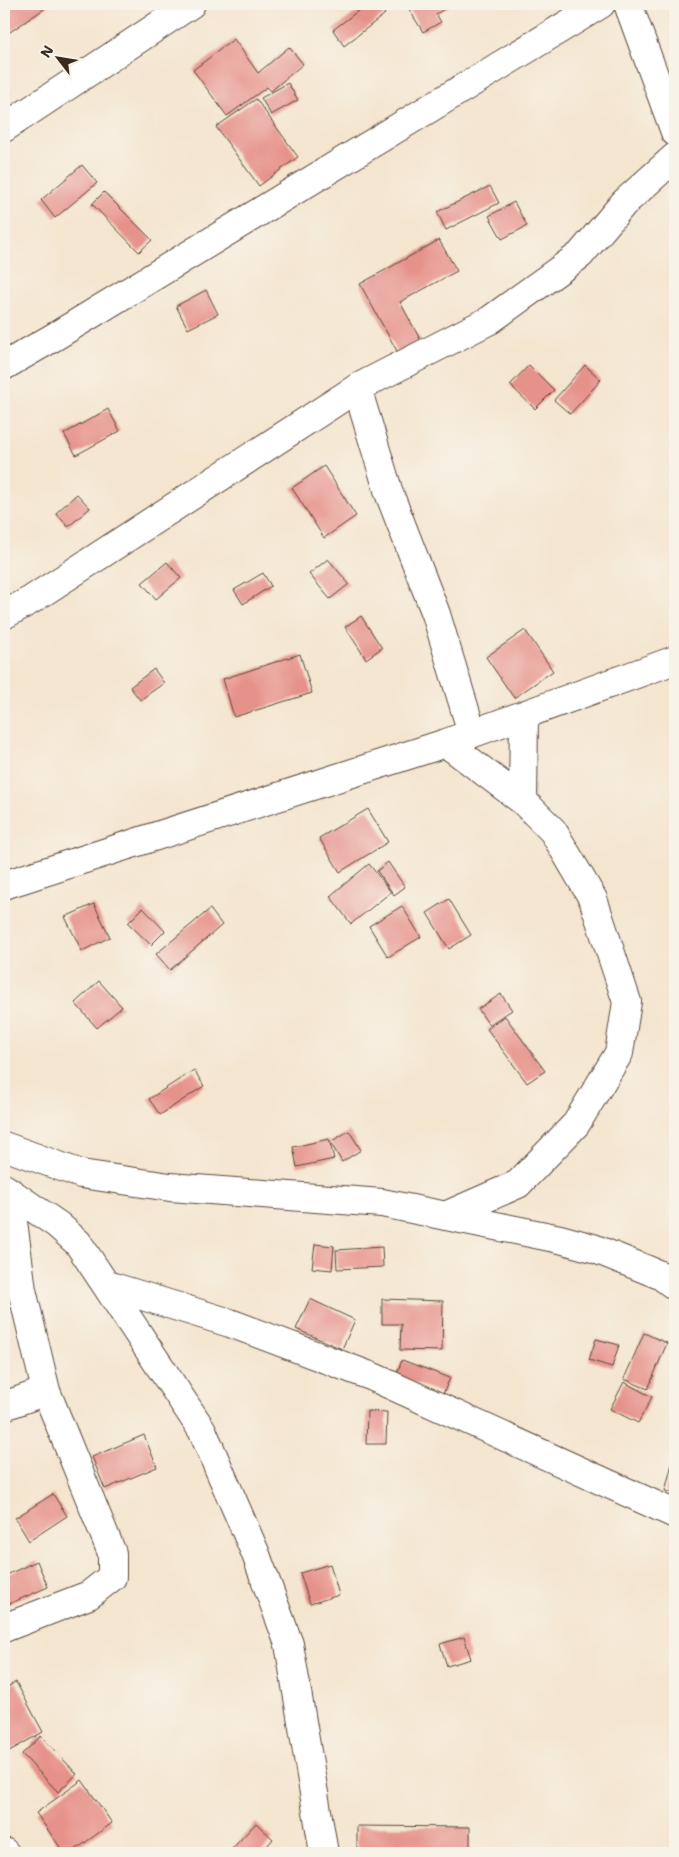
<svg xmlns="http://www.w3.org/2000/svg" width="679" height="1857" font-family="'Shantell Sans',sans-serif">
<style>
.building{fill:#e6918a}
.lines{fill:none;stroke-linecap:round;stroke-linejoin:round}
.minor-casing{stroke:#574639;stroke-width:30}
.minor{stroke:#fff;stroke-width:28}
</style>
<rect width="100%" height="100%" fill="#f7f3e8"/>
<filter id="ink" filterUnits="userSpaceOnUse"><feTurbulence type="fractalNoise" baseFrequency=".02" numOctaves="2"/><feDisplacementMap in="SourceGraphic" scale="10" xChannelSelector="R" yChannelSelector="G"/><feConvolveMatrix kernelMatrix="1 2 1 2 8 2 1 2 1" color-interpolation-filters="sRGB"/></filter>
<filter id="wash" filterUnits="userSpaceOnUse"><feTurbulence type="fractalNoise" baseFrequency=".0096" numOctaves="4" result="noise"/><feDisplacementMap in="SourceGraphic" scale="20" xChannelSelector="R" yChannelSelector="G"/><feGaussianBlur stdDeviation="1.12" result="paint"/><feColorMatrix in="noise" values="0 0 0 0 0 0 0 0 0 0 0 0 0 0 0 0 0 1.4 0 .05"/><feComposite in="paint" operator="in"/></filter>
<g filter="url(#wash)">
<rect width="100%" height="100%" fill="#f4e5cf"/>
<g id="blocks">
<!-- building -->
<path class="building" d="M10,4H44L47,7L4,36V8Z
M367,4H377L385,14L344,46L333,30Z
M411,4H453L436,14L441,22L423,32L407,6Z
M234,39L258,73L289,47L303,64L271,91L267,87L227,116L193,70Z
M288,83L298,100L271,115L261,98Z
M4,89L11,93L4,105Z
M256,99L298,157L259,186L216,127Z
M82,165L97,183L55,218L41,200Z
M490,186L499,203L446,230L437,212Z
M104,192L152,240L139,252L92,204Z
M514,202L527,226L502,239L489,216Z
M439,240L457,271L400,302L421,341L398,353L360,284Z
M206,290L218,314L188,329L176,306Z
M529,365L554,390L535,409L510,385Z
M585,365L601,380L570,414L554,400Z
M108,409L120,431L76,455L64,434Z
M324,466L356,516L324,538L292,488Z
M77,494L90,508L68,527L56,513Z
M328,559L349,584L330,599L309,574Z
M167,562L181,578L156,599L142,583Z
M263,573L271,586L243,604L234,590Z
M361,616L382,648L366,659L345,627Z
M525,630L553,671L514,698L486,657Z
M300,654L312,693L234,717L223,679Z
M154,669L164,683L140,700L130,687Z
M368,809L388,842L340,872L319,838Z
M388,862L405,887L394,895L377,871Z
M369,864L391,892L351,924L330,896Z
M449,899L471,935L449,949L427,913Z
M94,904L110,937L82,951L65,917Z
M402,906L421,937L388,957L369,926Z
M143,908L165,931L151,945L128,923Z
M210,909L222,925L170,970L156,954Z
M99,981L122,1007L97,1028L75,1003Z
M501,994L512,1010L489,1025L478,1009Z
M505,1016L545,1071L527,1083L487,1029Z
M194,1070L204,1086L160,1115L149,1099Z
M349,1131L361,1150L342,1162L330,1142Z
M329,1139L334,1159L297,1167L293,1147Z
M315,1244L334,1246L332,1270L312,1268Z
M382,1247L383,1267L337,1269L336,1250Z
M310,1299L355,1320L342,1349L296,1329Z
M382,1299L443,1301L442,1351L400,1350L401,1324H382Z
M644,1333L667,1343L648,1389L624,1379Z
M596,1339L619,1345L612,1367L589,1360Z
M402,1360L450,1378L443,1394L396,1376Z
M624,1382L652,1397L638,1423L610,1409Z
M367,1411L387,1412L386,1444H366Z
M144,1435L157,1467L105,1489L92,1457Z
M673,1460H675V1493L665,1491Z
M53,1494L67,1516L29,1541L15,1518Z
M37,1561L48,1587L4,1606V1576Z
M330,1564L339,1595L310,1604L300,1573Z
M464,1637L471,1659L447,1666L440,1644Z
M16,1682L43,1732L4,1754V1689Z
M41,1736L77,1774L58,1792L22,1754Z
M82,1780L112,1823L71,1853H64L36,1813Z
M256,1823L273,1839L261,1853H235L231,1850Z
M357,1826L470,1827V1853H357Z"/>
</g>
</g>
<g filter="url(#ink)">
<use href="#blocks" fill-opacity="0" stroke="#574639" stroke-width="1"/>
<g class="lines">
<defs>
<path id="minor" d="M628,4L675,132
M4,128L191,4
M4,366L54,337L601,4
M357,388L389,493L436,614L472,733
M4,615L31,600L357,388L490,320L580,255L624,203L675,157
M523,801L524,715
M4,885L446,743L675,660
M4,1146L81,1174L170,1187L382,1203L560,1239L593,1248L660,1275L675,1286
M4,1188L58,1225L78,1243L202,1430L255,1552L289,1644L324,1853
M445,1216L518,1184L576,1124L619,1053L627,1002L593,899L553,831L523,801L446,743
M107,1285L230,1323L373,1377L675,1514
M4,1406L46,1391
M4,1628L89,1595L112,1577V1553L46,1391L22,1290L9,1191
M4,1852L5,1853"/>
</defs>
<!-- minor casing -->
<use href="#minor" class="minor-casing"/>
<!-- minor -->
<use href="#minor" class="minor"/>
</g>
</g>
<!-- margin -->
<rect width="679" height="1857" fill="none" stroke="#f7f3e8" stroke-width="20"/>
<!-- north arrow -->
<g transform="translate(58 58) rotate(301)" stroke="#f7f3e8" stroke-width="4" paint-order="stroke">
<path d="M0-4L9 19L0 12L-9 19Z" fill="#3b2a1e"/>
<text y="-8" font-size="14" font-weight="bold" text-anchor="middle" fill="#3b2a1e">N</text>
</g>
</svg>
